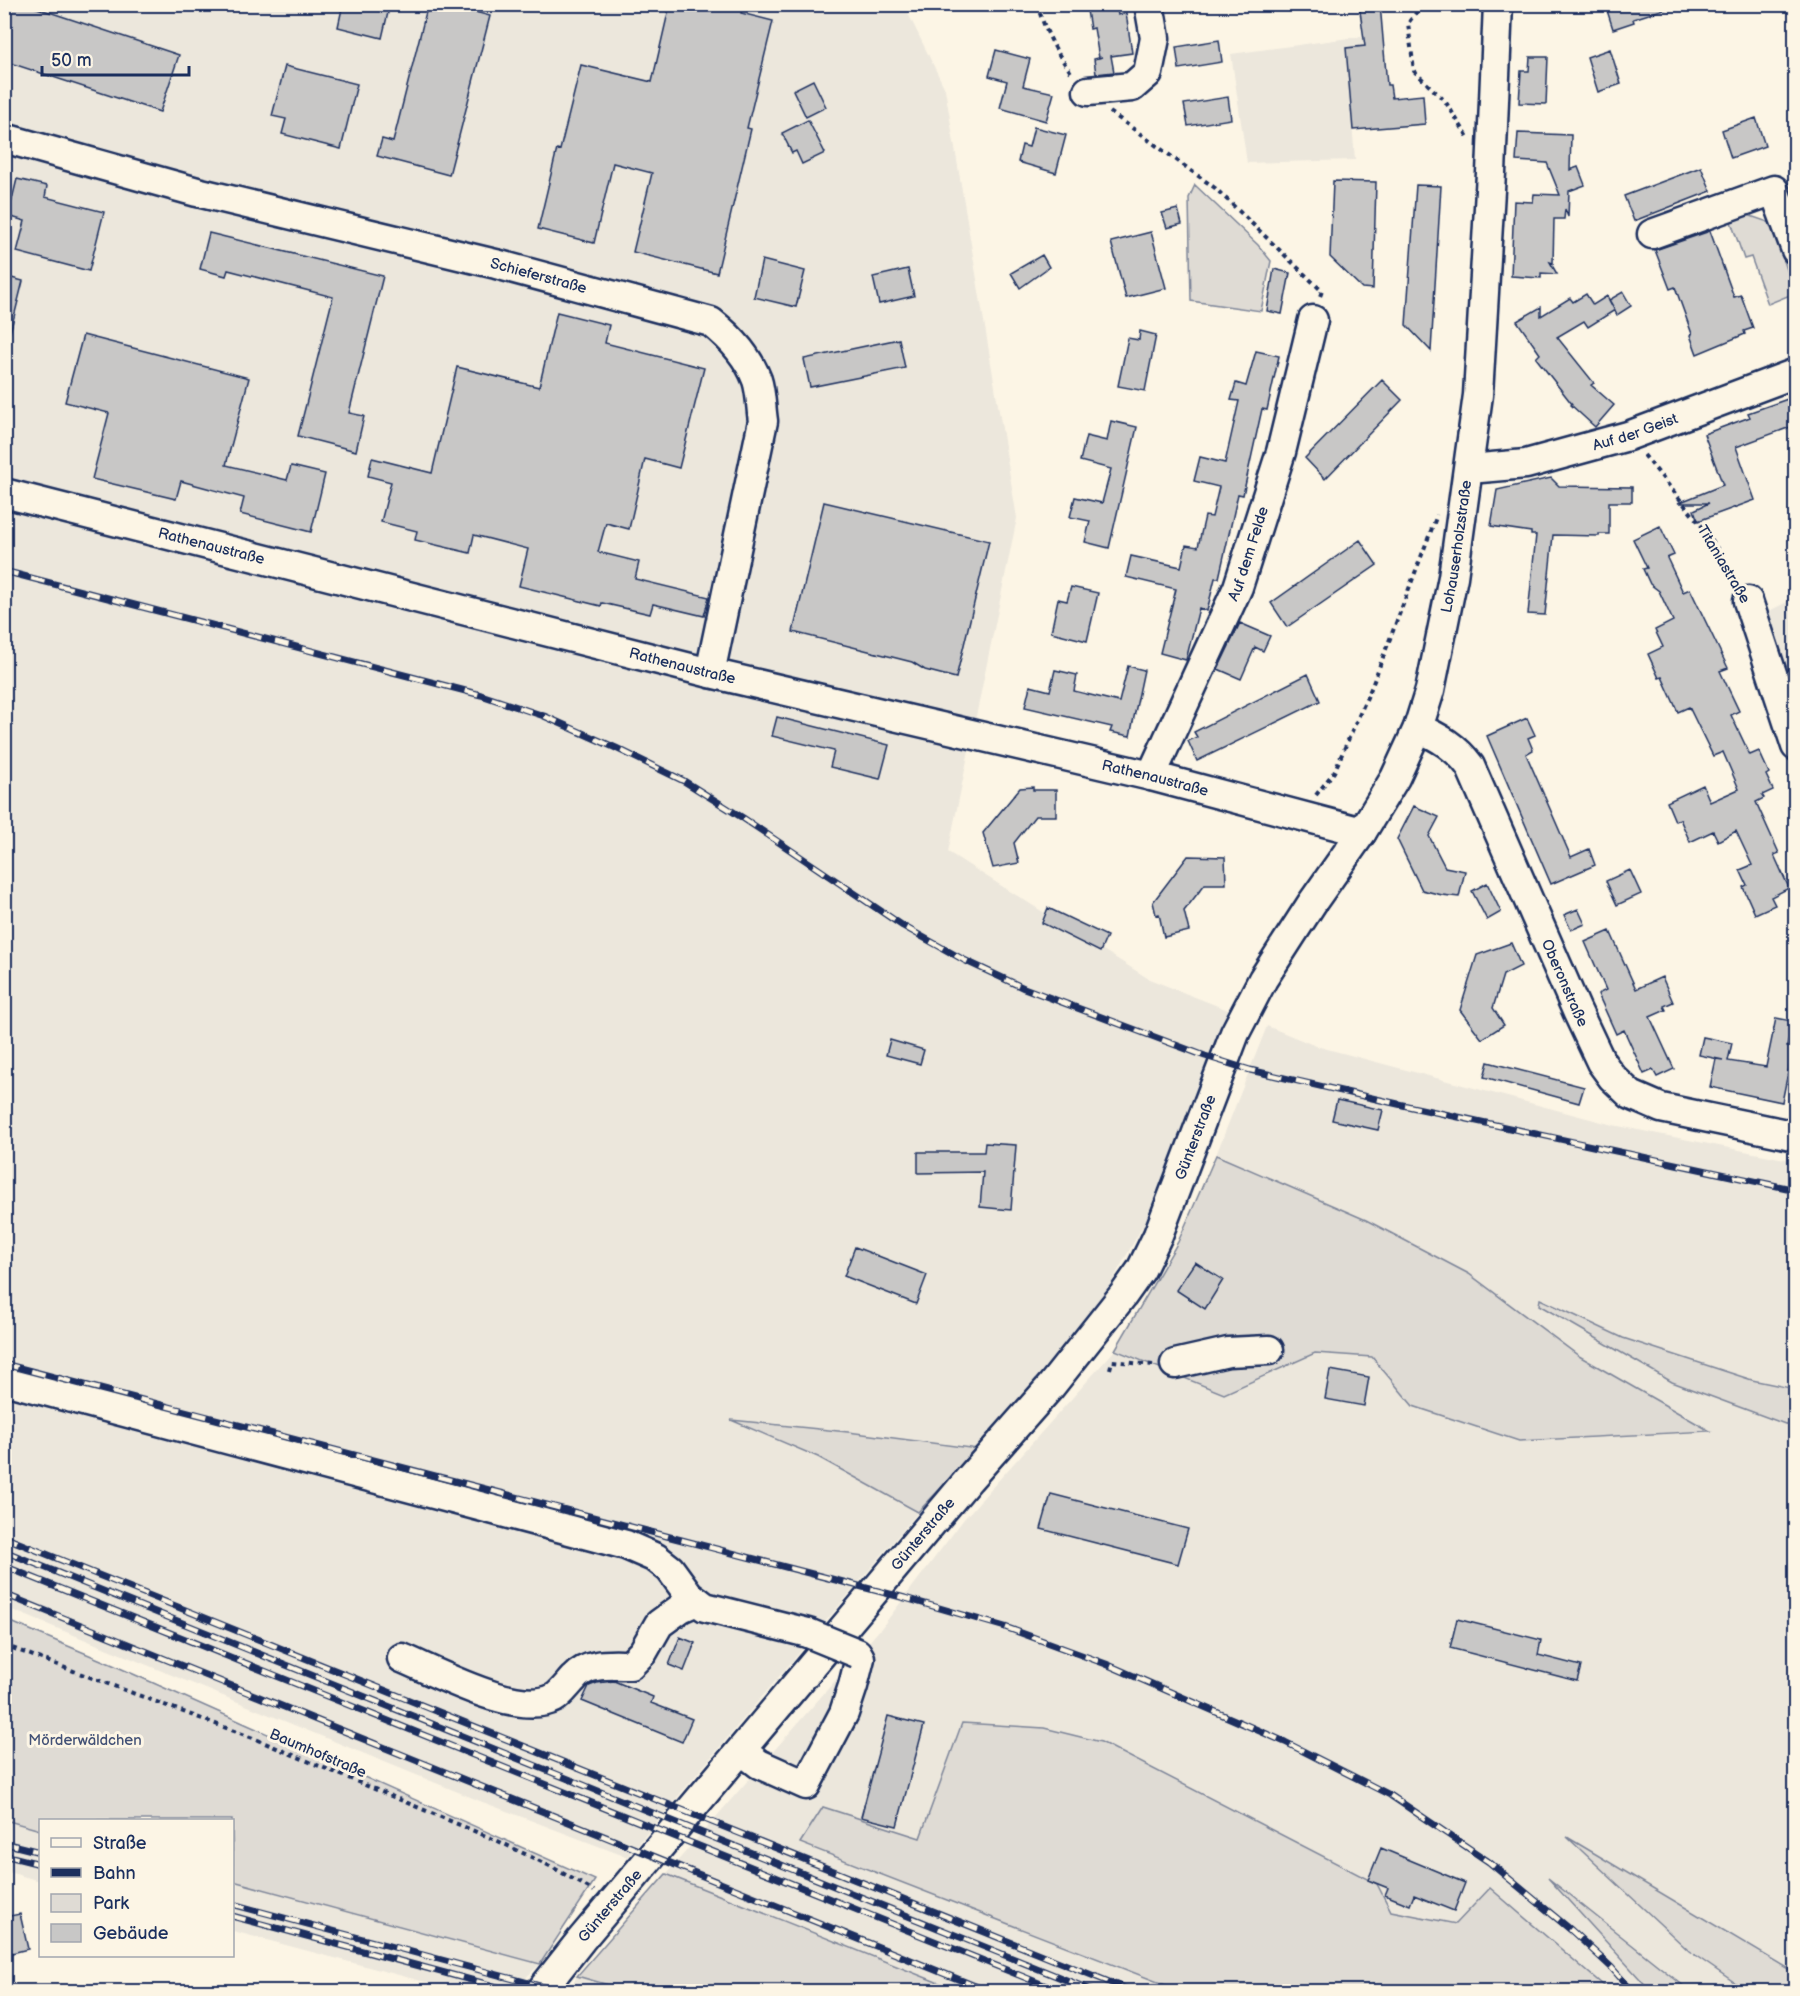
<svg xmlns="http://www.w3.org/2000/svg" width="1800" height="1996" font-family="'Balsamiq Sans',sans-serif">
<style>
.built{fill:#ece7dc}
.green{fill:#dfdbd4;stroke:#7d8599;stroke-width:1.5}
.building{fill:#c8c7c6;stroke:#1b2f5e;stroke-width:1.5}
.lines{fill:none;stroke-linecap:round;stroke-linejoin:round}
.minor-casing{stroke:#1b2f5e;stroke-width:33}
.path{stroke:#1b2f5e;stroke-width:4;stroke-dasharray:4.5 4.5;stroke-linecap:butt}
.minor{stroke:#fcf5e5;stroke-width:28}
.rail-casing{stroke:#1b2f5e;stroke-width:7}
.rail{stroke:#fcf5e5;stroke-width:4.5;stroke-dasharray:14;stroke-linecap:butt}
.minor-bridge-casing{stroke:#1b2f5e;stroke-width:33;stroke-linecap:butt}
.minor-bridge{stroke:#fcf5e5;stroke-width:28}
.labels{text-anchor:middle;stroke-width:6;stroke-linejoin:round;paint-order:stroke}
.street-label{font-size:15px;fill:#1b2f5e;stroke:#fcf5e5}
.park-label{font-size:15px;fill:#425176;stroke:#fcf5e5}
</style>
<rect width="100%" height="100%" fill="#fcf5e5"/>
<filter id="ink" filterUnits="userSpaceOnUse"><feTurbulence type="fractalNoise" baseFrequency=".0167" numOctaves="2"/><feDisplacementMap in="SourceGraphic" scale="12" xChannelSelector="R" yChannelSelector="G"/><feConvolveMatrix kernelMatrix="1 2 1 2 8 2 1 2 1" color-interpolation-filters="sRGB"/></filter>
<g filter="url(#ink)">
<!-- built -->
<path class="built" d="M4,5H904L945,89L1017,518L948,852L1149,979L1228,1010L1145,1222L1105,1294L978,1449L918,1512L627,1857L480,1801L5,1607Z
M1364,36L1365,46L1346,48L1355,160L1247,163L1231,54Z
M1795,598V715L1765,613Z
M1267,1026L1316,1046L1613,1125L1795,1161V1991L568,1992L577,1976L882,1627L964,1519L1115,1350L1178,1242L1216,1155Z
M5,1820L40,1830V1881L5,1871Z
M233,1881L540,1964L512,1991H459L233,1931Z"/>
<!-- green -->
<path class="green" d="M1195,185L1258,245L1271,261L1261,311L1191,301L1189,198Z
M1739,212L1771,223L1795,293L1768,304L1751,257L1744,259L1729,216Z
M1216,1155L1366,1220L1469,1274L1579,1356L1710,1431L1519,1441L1413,1406L1372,1357L1315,1353L1224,1394L1115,1350L1178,1242Z
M1540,1299L1623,1338L1752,1380L1795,1389V1426L1785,1424L1672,1382L1539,1305Z
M731,1420L848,1432L978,1449L918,1512L818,1457Z
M4,1619L113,1665L595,1880L540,1964L233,1881L232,1820H40V1830L5,1820Z
M962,1723L1044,1728L1101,1742L1377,1884L1391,1911L1456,1924L1490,1888L1610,1991H1181L800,1843L823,1807L920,1838Z
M1567,1837L1795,1973V1991H1747L1689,1951Z
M666,1874L959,1991L633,1992L577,1976Z
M1548,1878L1690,1991H1651Z"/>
<!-- building -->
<path class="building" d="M4,4H25L179,55L160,112L4,61Z
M343,4H390L382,38L338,27Z
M428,4H446L490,16L449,175L377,156L382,139L393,142Z
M670,4H743L741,13L773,21L747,128L751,129L717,273L633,252L652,173L613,163L594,243L538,229L557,149L560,150L581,65L652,82Z
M1086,4H1116L1118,15L1126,13L1132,53L1111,56L1114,72L1096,74L1094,59L1102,57L1099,58L1094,28L1090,29Z
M1359,4H1380L1387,85H1390L1392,98L1423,95L1425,124L1353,130L1346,48L1365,46Z
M1605,4H1668V8L1633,19L1634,22L1613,29Z
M1219,40L1222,62L1179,69L1176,47Z
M1610,49L1621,84L1598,92L1587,57Z
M996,50L1030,59L1023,86L1054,93L1046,121L1000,108L1007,81L989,76Z
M1530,57H1548L1546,104L1519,103L1521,71H1529Z
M285,66L357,84L341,149L282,134L286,119L272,116Z
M813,80L826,107L806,117L793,90Z
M1228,97L1231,119L1188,126L1184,104Z
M1756,118L1765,146L1731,158L1722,130Z
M808,120L825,153L802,164L796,151L792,153L782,133Z
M1034,127L1066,135L1056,173L1018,162L1022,145L1029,147Z
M1518,133L1571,135L1570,170L1578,167L1585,185L1569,191L1568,217L1565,209L1564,219H1554L1553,263L1550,262L1557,274L1541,273V278L1511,276L1514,201L1533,202L1534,194L1560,195L1547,163L1516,161Z
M1701,167L1711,191L1634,221L1624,196Z
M17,179L47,186L45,197L104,212L89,271L17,252L25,221L8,216Z
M1333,181L1376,182L1373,289L1362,288L1330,257Z
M1416,185L1441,186L1431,351L1406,325Z
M1178,209L1182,224L1167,228L1162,213Z
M1710,231L1734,297L1741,295L1753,328L1744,331L1745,334L1697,354L1690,335L1692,334L1675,287L1670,289L1655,250Z
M1151,232L1166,288L1126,298L1111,242Z
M209,233L383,276L349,413L364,416L356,451L298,436L333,297L228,270L226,276L200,269Z
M1042,255L1049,267L1020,288L1011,273Z
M762,260L805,271L796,307L754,297Z
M908,269L914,296L879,304L873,277Z
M1274,269L1290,273L1282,314L1267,311Z
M4,276L23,281L10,333L4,332Z
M1623,292L1631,306L1617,315L1609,300Z
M1586,294L1593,305L1607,296L1615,310L1588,327L1584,321L1557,337L1594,383L1591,385L1614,405L1595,427L1571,405L1572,404L1536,358L1540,354L1517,321L1541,307V316L1570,298L1573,302Z
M557,312L609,325L605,343L704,368L679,468L645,459L629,529L606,523L598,552L639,562L635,579L709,597L704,616L653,604L650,614L602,603L601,606L519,586L528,549L474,535L470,553L415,540L417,531L381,522L391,482L368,476L372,458L432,473L457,367L539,387Z
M1140,331L1156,335L1145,391L1118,386L1128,338L1139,340Z
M83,335L249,378L226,465L287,480L291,466L325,474L311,532L240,514L244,498L181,481L176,499L92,479L109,413L65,402Z
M899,339L905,368L810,387L804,359Z
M1256,351L1279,356L1267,410L1262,409L1243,495L1238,494L1219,578H1215L1207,611L1199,608L1186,660L1160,653L1176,589L1126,577L1131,556L1181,567L1186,545L1198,547L1205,516L1212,517L1219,487L1194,481L1200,457L1225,463L1239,401L1231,400L1236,383L1246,386Z
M1382,380L1402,400L1325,479L1305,458Z
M1796,396V425L1736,447L1755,500L1698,521L1694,510L1709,503H1678L1723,485L1704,434L1750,417L1748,413Z
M1111,421L1137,427L1109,548L1085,542L1090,521L1070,517L1075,497L1102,503L1111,469L1080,461L1086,436L1107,441Z
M1551,478L1559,486L1632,487V502H1609V534H1599V536L1553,535L1545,615L1528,614L1536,535H1531V532L1491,526L1497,490Z
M824,502L989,541L956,678L925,670L912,662L793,632Z
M1660,526L1674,555L1667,558L1683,592L1690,589L1728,668L1720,671L1739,711L1731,715L1750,755L1759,751L1769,773L1766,775L1773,790L1762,795L1764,798L1756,802L1779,853L1774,855L1789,888L1771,897L1775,905L1755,914L1743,887L1747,885L1740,870L1752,865L1736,831L1718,841L1713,831L1690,842L1680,819L1675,821L1667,802L1703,785L1710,802L1739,789L1723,752L1713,756L1689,707L1678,712L1662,677L1659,678L1648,654L1663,647L1655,630L1673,621L1659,591L1650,584L1643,569L1647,568L1633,539Z
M1360,540L1377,565L1287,627L1271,603Z
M1071,587L1098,593L1087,641L1051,632L1058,599L1067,601Z
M1240,623L1270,636L1263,651L1255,647L1241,679L1218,669Z
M1128,666L1144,670L1130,736L1110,732L1112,727L1025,707L1030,686L1050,691L1055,670L1077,675L1074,691L1119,702Z
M1308,674L1320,701L1197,761L1188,741L1197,737L1194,732Z
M777,717L889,745L880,779L830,767L834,751L772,736Z
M1527,718L1535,735L1528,738L1533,750L1526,754L1571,857L1589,849L1595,865L1551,884L1487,736Z
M1033,787V790H1056V816H1035L1014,843L1019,863L993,868L983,833L1020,788Z
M1414,806L1439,817L1429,836L1445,867L1465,871L1459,897L1442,895L1422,890L1397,839Z
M1188,856L1225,857L1226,884H1205L1184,911L1189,931L1164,937L1159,914L1156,915L1153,902Z
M1630,870L1641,894L1617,905L1606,881Z
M1487,883L1501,912L1487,920L1472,891Z
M1048,908L1107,936L1100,952L1042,923Z
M1578,909L1585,924L1571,930L1564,915Z
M1610,931L1636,989L1662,977L1673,1002L1664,1006L1666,1010L1650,1017L1674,1069L1657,1077L1653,1070L1644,1074L1624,1030L1616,1034L1598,994L1606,990L1585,942Z
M1511,943L1521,966L1503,975L1493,1008L1504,1025L1482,1039L1460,1010L1477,955Z
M1776,1018L1792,1021L1787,1047L1793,1048L1782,1102L1710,1087L1716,1059L1723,1060L1699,1055L1703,1037L1732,1043L1728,1061L1766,1067Z
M890,1040L924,1050L920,1064L886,1055Z
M1488,1062L1584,1087L1579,1103L1484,1077Z
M1337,1100L1383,1110L1378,1130L1332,1120Z
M985,1143L1016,1145L1011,1210L980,1207L983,1172L918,1173V1152H984Z
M855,1247L927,1275L916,1304L844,1276Z
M1195,1262L1223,1280L1205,1309L1176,1290Z
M1330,1370L1369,1377L1364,1406L1325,1399Z
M1051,1494L1188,1529L1178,1564L1041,1529Z
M1457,1619L1541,1640L1538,1655L1581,1666L1577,1681L1450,1648Z
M680,1637L695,1643L684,1671L669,1665Z
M614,1681L653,1697L651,1703L692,1719L682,1742L582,1701L589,1686L597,1683Z
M888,1716L924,1725L897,1826L861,1817Z
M1381,1848L1465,1883L1454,1911L1414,1895L1410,1905L1385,1895L1388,1888L1368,1880Z
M20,1914L28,1949L4,1955V1917Z"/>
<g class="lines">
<defs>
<g id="minor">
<path d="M1088,91L1132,87L1148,73L1155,38L1149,4"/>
<path id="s1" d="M4,138L197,192L496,264L711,322C730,337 748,356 757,380C761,392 761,408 763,421L710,673"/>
<path d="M1652,234L1774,190L1796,250"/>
<path id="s2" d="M1469,469L1526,464L1628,436L1796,373"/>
<path id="s3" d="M4,493L710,673L1151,776L1362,832"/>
<path d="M1748,601L1796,746"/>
<path id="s4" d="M1418,728C1439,737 1456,747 1470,766L1577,1011L1601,1062L1612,1077L1631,1095L1661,1108L1796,1136"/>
<path id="s5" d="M1151,776L1238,587L1281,452L1313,320"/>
<path d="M1175,1364L1228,1352L1269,1350"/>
<path d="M4,1380L626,1545L656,1558L670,1569L689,1595L705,1607L808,1633"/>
<path d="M402,1658C438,1673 518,1717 554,1698C561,1694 568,1684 574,1678C588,1662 610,1665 630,1665L643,1652L659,1624L681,1608L697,1601"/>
<path d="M742,1751L759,1764L806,1785L844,1713L853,1686L860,1658L857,1653"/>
<path id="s6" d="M540,1992L581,1940L969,1479L1051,1386L1124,1294L1141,1270L1158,1235L1235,1033L1263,979L1312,903L1362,832L1395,778L1418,728L1430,690L1453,577L1478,395L1491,173L1498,4"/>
</g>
</defs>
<!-- minor casing -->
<use href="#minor" class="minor-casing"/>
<!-- path -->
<path class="path" d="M1037,4C1045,31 1056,53 1073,75
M1423,4L1408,23L1414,71L1445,101L1468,137
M1110,112L1215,188L1322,291L1319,299
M1644,455L1709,535L1737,582
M1316,795L1334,772L1372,686L1437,515
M1110,1369L1112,1361L1153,1365
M4,1645L253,1738L498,1841L552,1867L594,1891"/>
<!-- minor -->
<use href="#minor" class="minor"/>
<defs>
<path id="rail" d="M4,571L481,695L544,716L616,748L684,781L743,818L903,926L964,960L1024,988L1088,1012L1205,1056L1250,1070L1398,1104L1796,1190
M4,1364L905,1598L1005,1627L1106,1664L1285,1742L1390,1795L1489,1862L1571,1930L1611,1967L1633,1992
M4,1537L1134,1992
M4,1551L1096,1992
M4,1566L1061,1992
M4,1594L990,1992
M4,1843L40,1852
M4,1855L40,1864
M232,1904L562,1992
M232,1916L516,1992"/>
</defs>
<!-- rail casing -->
<use href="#rail" class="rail-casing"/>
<!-- rail -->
<use href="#rail" class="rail"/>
<defs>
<path id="minor-bridge" d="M808,1633L857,1653"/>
</defs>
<!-- minor-bridge casing -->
<use href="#minor-bridge" class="minor-bridge-casing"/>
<!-- minor-bridge -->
<use href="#minor-bridge" class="minor-bridge"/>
</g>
</g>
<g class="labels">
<!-- street labels -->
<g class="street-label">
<text dy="5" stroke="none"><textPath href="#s1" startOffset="552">Schieferstraße</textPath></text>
<text dy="5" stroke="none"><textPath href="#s2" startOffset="171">Auf der Geist</textPath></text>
<text dy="5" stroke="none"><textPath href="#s3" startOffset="214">Rathenaustraße</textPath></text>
<text dy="5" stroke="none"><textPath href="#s6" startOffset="1737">Lohauserholzstraße</textPath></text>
<text dy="5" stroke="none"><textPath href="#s5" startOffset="243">Auf dem Felde</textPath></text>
<text transform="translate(1724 564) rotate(59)" y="5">Titaniastraße</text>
<text dy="5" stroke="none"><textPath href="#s3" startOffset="700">Rathenaustraße</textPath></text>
<text dy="5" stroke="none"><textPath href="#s3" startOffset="1186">Rathenaustraße</textPath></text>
<text dy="5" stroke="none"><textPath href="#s4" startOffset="302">Oberonstraße</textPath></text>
<text dy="5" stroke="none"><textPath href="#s6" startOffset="1083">Günterstraße</textPath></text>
<text dy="5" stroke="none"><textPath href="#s6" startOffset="597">Günterstraße</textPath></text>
<text transform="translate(318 1753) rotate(23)" y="5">Baumhofstraße</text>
<text dy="5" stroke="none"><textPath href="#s6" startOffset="111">Günterstraße</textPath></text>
</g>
<!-- park labels -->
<g class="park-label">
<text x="85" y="1745">Mörderwäldchen</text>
</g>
</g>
<!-- margin -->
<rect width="1800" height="1996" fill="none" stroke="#fcf5e5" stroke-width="24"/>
<rect x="12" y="12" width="1776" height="1972" fill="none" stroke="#1b2f5e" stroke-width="2" filter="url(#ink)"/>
<!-- legend -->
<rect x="39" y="1819" width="195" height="138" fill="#fcf5e5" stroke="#a2a6af" stroke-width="1.5"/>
<rect x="51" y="1838" width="30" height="9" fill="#fcf5e5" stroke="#a2a6af" stroke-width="1.5"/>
<text x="93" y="1849" font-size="18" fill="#1b2f5e">Straße</text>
<rect x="51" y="1868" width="30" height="9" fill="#1b2f5e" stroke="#a2a6af" stroke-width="1.5"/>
<text x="93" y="1879" font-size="18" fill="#1b2f5e">Bahn</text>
<rect x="51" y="1894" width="30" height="18" fill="#dfdbd4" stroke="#a2a6af" stroke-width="1.5"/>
<text x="93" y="1909" font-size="18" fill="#1b2f5e">Park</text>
<rect x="51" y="1924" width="30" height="18" fill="#c8c7c6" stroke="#a2a6af" stroke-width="1.5"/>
<text x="93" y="1939" font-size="18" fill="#1b2f5e">Gebäude</text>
<!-- scale -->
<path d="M42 66v9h147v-9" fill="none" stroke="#1b2f5e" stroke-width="3"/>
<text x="51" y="66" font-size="18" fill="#1b2f5e" stroke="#fcf5e5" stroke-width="4.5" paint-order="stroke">50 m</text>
</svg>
